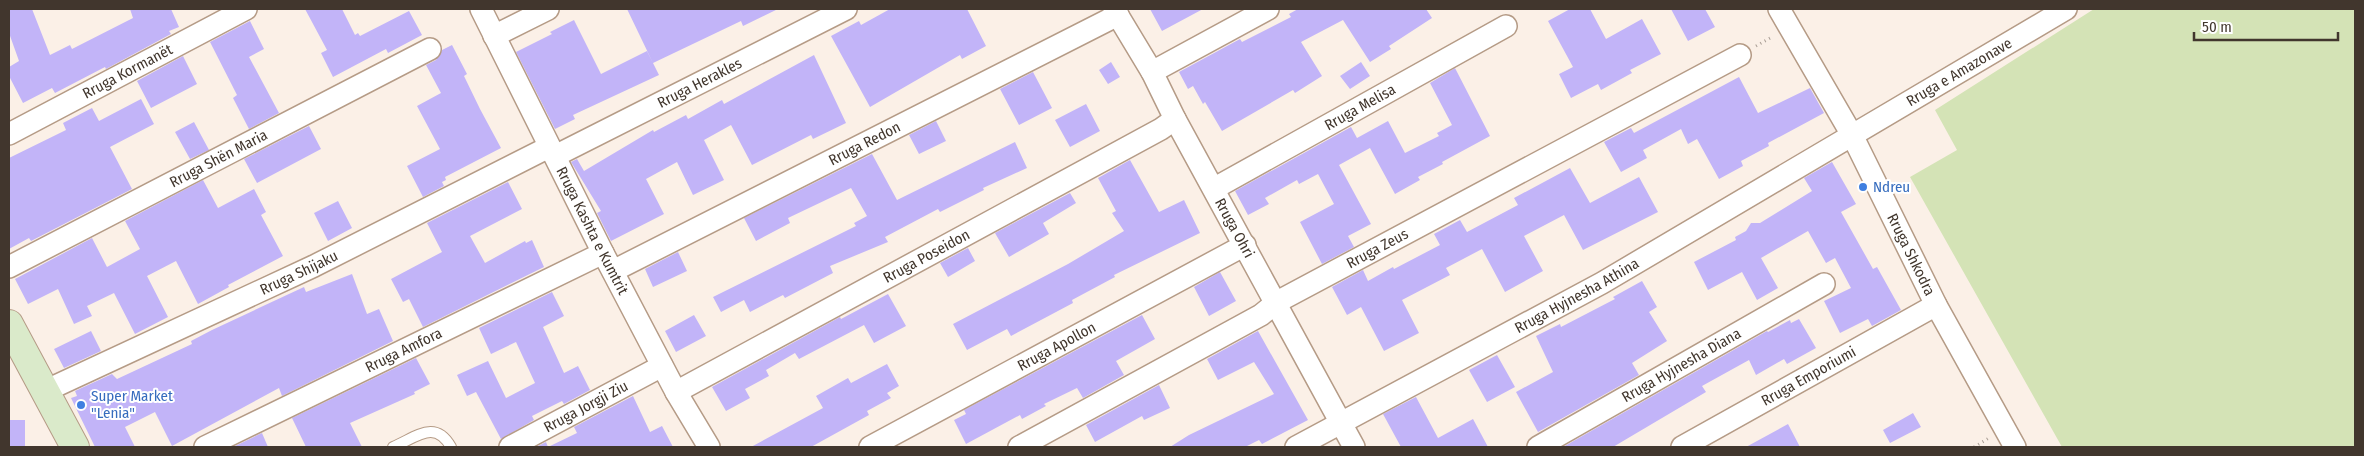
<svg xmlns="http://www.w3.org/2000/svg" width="2364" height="456" font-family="'Fira Sans Condensed',sans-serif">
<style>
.green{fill:#d4e3b6}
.building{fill:#c2b4f8}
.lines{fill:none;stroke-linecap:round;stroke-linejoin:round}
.lane-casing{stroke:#b59b86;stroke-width:12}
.street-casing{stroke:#b59b86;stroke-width:24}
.secondary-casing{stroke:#b59b86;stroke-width:30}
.path{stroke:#a89d94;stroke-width:3;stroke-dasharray:1 4;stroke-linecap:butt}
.lane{stroke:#fff;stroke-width:10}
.street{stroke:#fff;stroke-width:21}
.secondary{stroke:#daeaca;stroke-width:28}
.shop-dot{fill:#3f7fe0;stroke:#fff;stroke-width:2}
.labels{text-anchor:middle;stroke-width:4;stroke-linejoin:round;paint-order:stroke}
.street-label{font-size:15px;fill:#41362d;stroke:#fff}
.shop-label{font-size:15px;fill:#366cbe;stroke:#fff;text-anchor:start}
</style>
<rect width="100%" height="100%" fill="#fbf0e7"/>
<!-- green -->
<path class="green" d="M2094,9H2355V447H2062L1910,177L1957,150L1935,110Z"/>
<!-- building -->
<path class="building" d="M9,9H32L50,55L70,45L72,49L133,18L130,9H171L179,27L169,31L171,34L106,69L105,67L55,93L52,88L23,103L9,76V67L19,61L9,33Z
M305,9H342L355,35L358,33L360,36L409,11L422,35L388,53L386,49L333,77L321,53L327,50Z
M627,9H778L743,26L741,21L653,63Z
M890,9H967L986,46L962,59L960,55L870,107L831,36L859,21L861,25Z
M1150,9H1203L1162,31Z
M1298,9H1426L1432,18L1389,46L1391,49L1370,62L1343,20L1301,42L1322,76L1295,93L1293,90L1222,131L1205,102L1203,104L1193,86L1188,89L1179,72L1240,39L1242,42L1291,17L1289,14Z
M1570,9H1590L1606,39L1642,19L1661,54L1630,70L1632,73L1601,90L1598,84L1571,98L1559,74L1573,67L1548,21Z
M1671,9H1705L1715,27L1688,41Z
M574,20L601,74L647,51L659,75L573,115L575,119L555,129L516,52L552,34L550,32Z
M250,21L264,49L249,57L279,113L249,129L233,98L237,95L210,42Z
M452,45L467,74L464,76L480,109L501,148L445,177L446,180L442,182L444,186L423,197L407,166L440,149L417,106L441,93L426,65L436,60L442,50Z
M814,55L846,123L813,139L811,135L752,165L731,125L704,140L724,180L693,195L677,162L646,179L664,214L611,241L597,213L601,211L571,162L577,159L584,171L653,130L654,132L686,115L688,119L722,100L724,104Z
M183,56L197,84L151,108L137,81Z
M1111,62L1120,77L1108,84L1099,70Z
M1361,62L1370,76L1350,89L1340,76Z
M1455,68L1490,136L1442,162L1443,164L1418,177L1420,180L1395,194L1370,148L1339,165L1371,224L1348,236L1354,247L1322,264L1300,222L1334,204L1318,174L1299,184L1297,180L1265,198L1269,204L1248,215L1235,191L1351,127L1357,138L1388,121L1405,153L1439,136L1437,133L1452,125L1430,83Z
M1033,72L1052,108L1019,125L1000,89Z
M1739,77L1758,113L1810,88L1824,113L1768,143L1769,146L1741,161L1743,166L1719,179L1697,139L1688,144L1681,129L1643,150L1647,158L1621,172L1604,142L1631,128L1634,133Z
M141,99L154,124L110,147L132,189L31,241L29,238L9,249V158L66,130L63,123L92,108L99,121Z
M1086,104L1100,131L1070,147L1055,120Z
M936,121L946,141L919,154L909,135Z
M194,122L209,150L190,159L175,132Z
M309,126L321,149L257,183L244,159Z
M1015,142L1027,168L983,188L984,190L940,212L938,209L885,237L888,242L830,266L833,273L785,298L783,295L750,312L744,300L721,312L713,297L856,226L854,223L867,216L851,188L788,218L790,223L756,241L744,218L872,154L897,200Z
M1130,160L1159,212L1184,200L1200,233L1114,275L1115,277L1072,300L1073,303L1011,336L1007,329L967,350L953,324L1068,264L1124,231L1112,213L1116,211L1098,178Z
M1832,162L1856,204L1841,212L1873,269L1877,267L1901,310L1872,326L1868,319L1840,333L1824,301L1851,288L1835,258L1826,263L1808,231L1761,258L1778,288L1757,300L1742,272L1708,290L1694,262L1736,240L1735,237L1746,231L1751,223H1760L1812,191L1804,178Z
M1570,168L1590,203L1639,177L1658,212L1583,250L1564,215L1524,236L1543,271L1505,292L1482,249L1446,268L1450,275L1402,300L1419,333L1384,351L1361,307L1347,315L1332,287L1363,270L1368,281L1393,267L1394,269L1440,245L1434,234L1460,220L1467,232L1518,205L1514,198Z
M203,180L218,208L254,189L266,212L261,215L283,256L228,285L229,287L198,304L176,261L147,276L168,317L135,334L114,293L87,306L92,316L74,324L58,289L28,304L15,279L92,238L107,267L140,249L125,221Z
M508,182L522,209L470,236L485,263L525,241L526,243L532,240L544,267L423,327L409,299L403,302L391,279L442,252L427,223Z
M1070,193L1076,203L1043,223L1049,234L1009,257L995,233Z
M338,201L352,228L328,241L314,213Z
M968,248L975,261L948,277L940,263Z
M678,252L687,271L653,287L645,269Z
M1220,272L1236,301L1209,316L1194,287Z
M352,274L367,314L379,309L393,341L282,396L279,388L172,446L155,412L125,427L135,447H95L71,398L77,396L75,391L112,374L117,379L192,344L191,341L212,330L304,287L306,292Z
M1642,281L1657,307L1649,312L1667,341L1632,363L1639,375L1538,432L1516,392L1553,372L1536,336L1560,324L1561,327L1615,299L1613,297Z
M552,292L564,316L543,327L564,373L578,366L590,390L564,404L562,401L532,416L534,420L501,439L476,392L467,396L457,375L488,361L506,398L535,383L516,342L491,354L479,328Z
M888,294L906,326L874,343L864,325L799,359L795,353L766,370L769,376L745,389L750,398L726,411L712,387L840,317L841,319Z
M694,315L706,336L676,352L665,331Z
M1142,315L1155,339L1116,361L1124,375L1083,398L1077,388L1044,404L1046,406L1022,419L1020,415L966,444L954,420L966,414L964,410Z
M1799,319L1816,348L1787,364L1784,359L1756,375L1749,360L1702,386L1706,392L1613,447H1563L1767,331L1768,332L1790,320L1791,323Z
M91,331L101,351L64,368L54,349Z
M1258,331L1308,420L1262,444L1259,440L1245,447H1170L1189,435L1274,394L1254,362L1218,380L1207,359Z
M1497,355L1515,387L1487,402L1469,370Z
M416,358L430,384L414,392L415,394L350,423L362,447H306L292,418Z
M887,364L899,386L887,393L891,398L867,411L869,415L811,447H751L823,408L816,396L848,378L851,383Z
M1159,385L1170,408L1144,420L1142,416L1095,442L1086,425Z
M633,396L650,432L662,426L673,447H536L546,442L548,447L577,433L574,427Z
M1416,397L1438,438L1473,419L1488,447H1401L1383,414Z
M1913,413L1921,427L1890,443L1883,430Z
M9,420H25V447H9Z
M1788,424L1800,447H1746Z
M262,433L268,447H233Z"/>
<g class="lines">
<defs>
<path id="lane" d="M393,447C417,437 435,419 451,447"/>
<g id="street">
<path id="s1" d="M481,9L603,253L676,392L709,447"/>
<path id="s2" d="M1114,9L1152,72L1175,119L1354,447"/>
<path id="s3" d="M1779,9L1852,135L1936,305L2015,447"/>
<path d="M494,36L548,9"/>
<path d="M1152,72L1268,9"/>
<path id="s4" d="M9,134L246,9"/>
<path id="s5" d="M555,156L846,9"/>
<path id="s6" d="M1215,188L1506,26"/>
<path id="s7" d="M9,267L430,49"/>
<path id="s8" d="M613,271L1118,15"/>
<path id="s9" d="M45,391L314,266L549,147"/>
<path id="s10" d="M676,392L1161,129L1175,119"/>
<path id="s11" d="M205,447L603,253"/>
<path id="s12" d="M510,447L662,366"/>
<path id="s13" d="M870,447L1245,245"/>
<path id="s14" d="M1019,447L1261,315L1277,302L1740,55"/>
<path id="s15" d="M1296,447L1602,283L2066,9"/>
<path id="s16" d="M1538,447L1824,284"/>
<path id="s17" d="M1682,447L1936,305"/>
</g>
<path id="secondary" d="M9,324L75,447"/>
</defs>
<!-- lane casing -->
<use href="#lane" class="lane-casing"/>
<!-- street casing -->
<use href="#street" class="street-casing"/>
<!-- secondary casing -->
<use href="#secondary" class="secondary-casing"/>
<!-- path -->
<path class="path" d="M1756,46L1772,37
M1974,447L1989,438"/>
<!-- lane -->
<use href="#lane" class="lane"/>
<!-- street -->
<use href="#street" class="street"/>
<!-- secondary -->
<use href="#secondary" class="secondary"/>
</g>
<!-- markers -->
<g class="shop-dot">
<circle cx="1863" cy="187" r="5"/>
<circle cx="81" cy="405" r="5"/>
</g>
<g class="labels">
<!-- street labels -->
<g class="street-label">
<text dy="5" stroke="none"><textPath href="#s4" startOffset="134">Rruga Kormanët</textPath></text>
<text dy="5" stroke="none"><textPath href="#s15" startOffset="762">Rruga e Amazonave</textPath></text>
<text dy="5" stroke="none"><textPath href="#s5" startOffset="162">Rruga Herakles</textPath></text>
<text dy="5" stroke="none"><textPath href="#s6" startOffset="166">Rruga Melisa</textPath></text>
<text dy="5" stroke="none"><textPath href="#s8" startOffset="282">Rruga Redon</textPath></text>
<text dy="5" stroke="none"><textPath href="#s7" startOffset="236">Rruga Shën Maria</textPath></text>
<text dy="5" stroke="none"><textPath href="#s2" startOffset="250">Rruga Ohri</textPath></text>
<text dy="5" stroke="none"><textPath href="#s1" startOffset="248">Rruga Kashta e Kumtrit</textPath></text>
<text dy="5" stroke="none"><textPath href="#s14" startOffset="410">Rruga Zeus</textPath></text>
<text dy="5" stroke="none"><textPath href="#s3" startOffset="279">Rruga Shkodra</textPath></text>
<text dy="5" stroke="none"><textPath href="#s10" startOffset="285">Rruga Poseidon</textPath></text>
<text dy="5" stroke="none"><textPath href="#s9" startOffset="280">Rruga Shijaku</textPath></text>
<text dy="5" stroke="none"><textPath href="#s15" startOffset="319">Rruga Hyjnesha Athina</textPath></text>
<text dy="5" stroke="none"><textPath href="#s13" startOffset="212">Rruga Apollon</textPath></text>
<text dy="5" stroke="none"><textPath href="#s11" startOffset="221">Rruga Amfora</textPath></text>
<text dy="5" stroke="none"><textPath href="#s16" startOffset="165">Rruga Hyjnesha Diana</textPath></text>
<text dy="5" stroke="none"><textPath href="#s17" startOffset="145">Rruga Emporiumi</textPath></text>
<text dy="5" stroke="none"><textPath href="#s12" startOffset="86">Rruga Jorgji Ziu</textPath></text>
</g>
<!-- shop labels -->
<g class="shop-label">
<text x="1873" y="192">Ndreu</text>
<text x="91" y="401">Super Market<tspan x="91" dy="17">"Lenia"</tspan></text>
</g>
</g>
<!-- border -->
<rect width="2364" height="456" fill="none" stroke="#41362d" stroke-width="20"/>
<!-- scale -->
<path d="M2194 32v8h144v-8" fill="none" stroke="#41362d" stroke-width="2.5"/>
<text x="2202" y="32" font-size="15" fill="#41362d" stroke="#ffffff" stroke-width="4" paint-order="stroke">50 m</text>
</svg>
